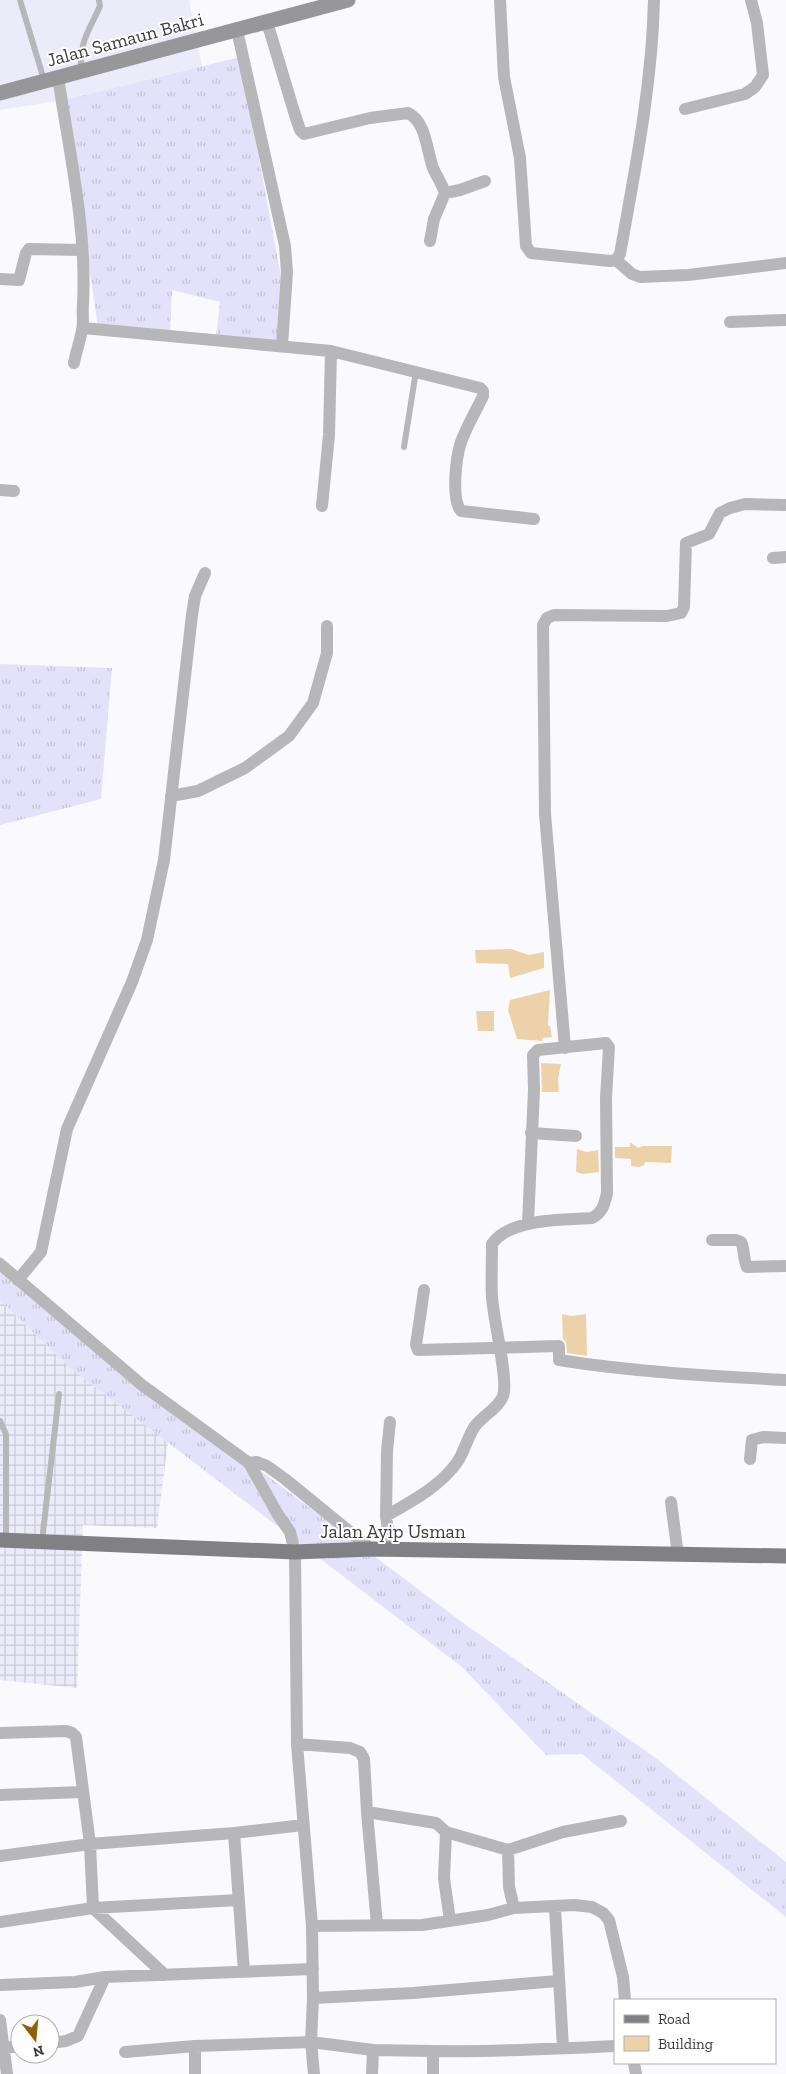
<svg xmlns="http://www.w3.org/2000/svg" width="786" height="2074" font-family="'Zilla Slab',serif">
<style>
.built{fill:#ecebf9}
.industrial{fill:url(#industrial-grid)}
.grass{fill:url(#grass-tufts)}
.building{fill:#edd2a9}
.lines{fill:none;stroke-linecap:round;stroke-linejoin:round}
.lane{stroke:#b7b7ba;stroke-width:6}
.street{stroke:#b7b7ba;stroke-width:12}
.secondary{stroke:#97979b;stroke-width:15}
.primary{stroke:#808085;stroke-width:15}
.labels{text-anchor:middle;stroke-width:4;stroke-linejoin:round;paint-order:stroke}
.street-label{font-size:19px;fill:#3a3a3d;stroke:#fff}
</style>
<defs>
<pattern id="industrial-grid" width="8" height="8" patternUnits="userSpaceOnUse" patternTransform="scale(1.25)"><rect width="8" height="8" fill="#ecebf9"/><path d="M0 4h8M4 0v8" fill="none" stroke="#cbcad6"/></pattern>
<pattern id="grass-tufts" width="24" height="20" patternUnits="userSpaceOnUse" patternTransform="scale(1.25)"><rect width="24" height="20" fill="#e4e2fa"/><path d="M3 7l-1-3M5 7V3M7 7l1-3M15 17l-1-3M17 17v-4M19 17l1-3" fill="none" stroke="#c4c3d7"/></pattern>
</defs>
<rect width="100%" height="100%" fill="#f9f9fe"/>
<!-- built -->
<path class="built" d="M0,0H189L202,66L64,100L0,110Z"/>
<!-- industrial -->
<path class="industrial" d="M0,1300L69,1367L168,1442L157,1528L83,1525L77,1688L0,1680Z"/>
<!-- grass -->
<path class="grass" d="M240,57L284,292L280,351L216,337L220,302L172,290L170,334L98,327L64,100Z
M0,664L112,668L101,799L0,825Z
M0,1256L80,1335L466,1625L657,1759L786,1862V1917L582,1754L546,1755L462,1667L69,1367L0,1300Z"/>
<!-- building -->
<path class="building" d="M511,949L529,955L544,952V968L510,978L508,964L476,963L475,950Z
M550,990L548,1026H550L552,1037L543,1038L542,1041L517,1039L508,1010L510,1000Z
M476,1011H494V1031H478Z
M541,1063L561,1064L558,1079L559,1092H542Z
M630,1142L638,1148L643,1146H672L671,1163L645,1162L644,1165L639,1167L631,1166V1159L615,1158V1147H630Z
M577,1149L587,1152L598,1150L599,1172L583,1174L576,1172Z
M562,1314L572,1316L586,1314L587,1356L567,1353L566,1342L563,1339Z"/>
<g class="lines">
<!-- lane -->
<path class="lane" d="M20,0L44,80
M81,70C80,40 88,33 100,6L99,0
M404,447L416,371
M0,1421L6,1434V1540
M42,1541L59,1394"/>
<!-- street -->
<path class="street" d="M500,0L504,77L520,158L526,246L531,253L610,261L616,260
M267,22L295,115L300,130L304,134L370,118L408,113C426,121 427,152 433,168C437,177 442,184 445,193L460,190L485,181
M237,30L285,246L287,272L282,346
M58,77C69,151 87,228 83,304C82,312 84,323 82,330C80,341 76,352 74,363
M685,109L745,94L755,87L763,75L757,23L751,0
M430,241L434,219L445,193
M616,260L620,254C635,170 652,86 654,0
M616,260L632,274L640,277L688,275L786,263
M0,279L19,280L26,253L29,249L82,250
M730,322L786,320
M83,328L331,351L480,388L483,391V396C476,411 467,426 461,442C456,457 451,499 461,511L534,519
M0,490L14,491
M322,506L329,435L331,351
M773,558L786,557
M171,796L198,791L245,768L289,736L313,703L327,653V626
M565,1048L545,814L543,625L547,618L554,615L667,616L681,613L684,607L686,543L709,534L720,513L730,508L745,504L786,505
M531,1133L576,1136
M712,1240H736L741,1242C745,1250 743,1259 747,1267L786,1266
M0,1264L142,1385L249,1463L277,1513L290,1532L295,1552L297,1744L312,1926L313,1998L311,2042L314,2074
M18,1280L41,1252L67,1129L132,982L147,940L164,860L192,615L195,596L205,573
M424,1290L416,1345L418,1350L559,1346V1360C634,1372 710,1376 786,1380
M750,1459L752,1440L763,1437L786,1438
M249,1463L257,1462L267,1466L285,1479L371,1549
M671,1502L678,1555
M386,1516L387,1451L390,1422
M391,1550L386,1516C412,1501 441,1486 458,1461C465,1450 468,1436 475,1426C483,1416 499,1407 503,1396C509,1381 493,1318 492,1297C491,1280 492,1261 492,1244C510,1218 563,1220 592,1218C603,1212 604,1205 607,1193L606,1098L609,1047L606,1043L538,1050L533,1055L534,1090L528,1223
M0,1733L66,1731L72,1733L76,1737L90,1844L93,1908L165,1975
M297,1744L350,1748L360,1752L364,1759L367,1812L377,1925
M0,1795L82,1792
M367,1812L436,1823L446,1832L508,1850L563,1832L621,1821
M446,1832L444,1878L450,1921
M234,1833L244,1972
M508,1850L509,1887L514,1908
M0,1856L90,1844L234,1833L303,1825
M555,1907L563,2048
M0,1922L93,1908L239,1900
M312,1926L422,1925L488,1915L514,1908L574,1905L592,1907L603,1913L609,1920L623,1977L625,2000
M0,1985L75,1982L105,1977L313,1969
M313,1998L413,1993L558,1981
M0,2020L7,2074
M50,2043L66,2041L78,2036L105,1977
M195,2046V2074
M4,2048L20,2046
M433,2051C493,2052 554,2049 615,2046
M125,2052L195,2046L311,2042L373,2050L433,2051V2074
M634,2063L636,2074
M372,2074L373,2050"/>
<!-- secondary -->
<path class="secondary" d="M0,93L348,0"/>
<!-- primary -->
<path class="primary" d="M0,1540L295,1552L371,1549L786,1556"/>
</g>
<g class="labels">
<!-- street labels -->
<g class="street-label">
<text transform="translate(125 39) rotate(-15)" y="7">Jalan Samaun Bakri</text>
<text x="393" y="1538">Jalan Ayip Usman</text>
</g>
</g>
<!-- legend -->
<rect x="614" y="1999" width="162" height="65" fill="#ffffff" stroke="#b0b0b1"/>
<rect x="624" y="2015" width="25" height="8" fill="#808085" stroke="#b0b0b1"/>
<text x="658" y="2024" font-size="15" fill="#3a3a3d">Road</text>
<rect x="624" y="2036" width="25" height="15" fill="#edd2a9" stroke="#b0b0b1"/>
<text x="658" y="2049" font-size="15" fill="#3a3a3d">Building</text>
<!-- north arrow -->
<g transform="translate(35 2039) rotate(164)"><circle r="24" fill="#ffffff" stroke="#b0b0b1"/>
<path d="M0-4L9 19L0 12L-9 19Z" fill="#8d6206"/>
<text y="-8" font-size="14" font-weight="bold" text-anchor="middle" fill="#3a3a3d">N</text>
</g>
</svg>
